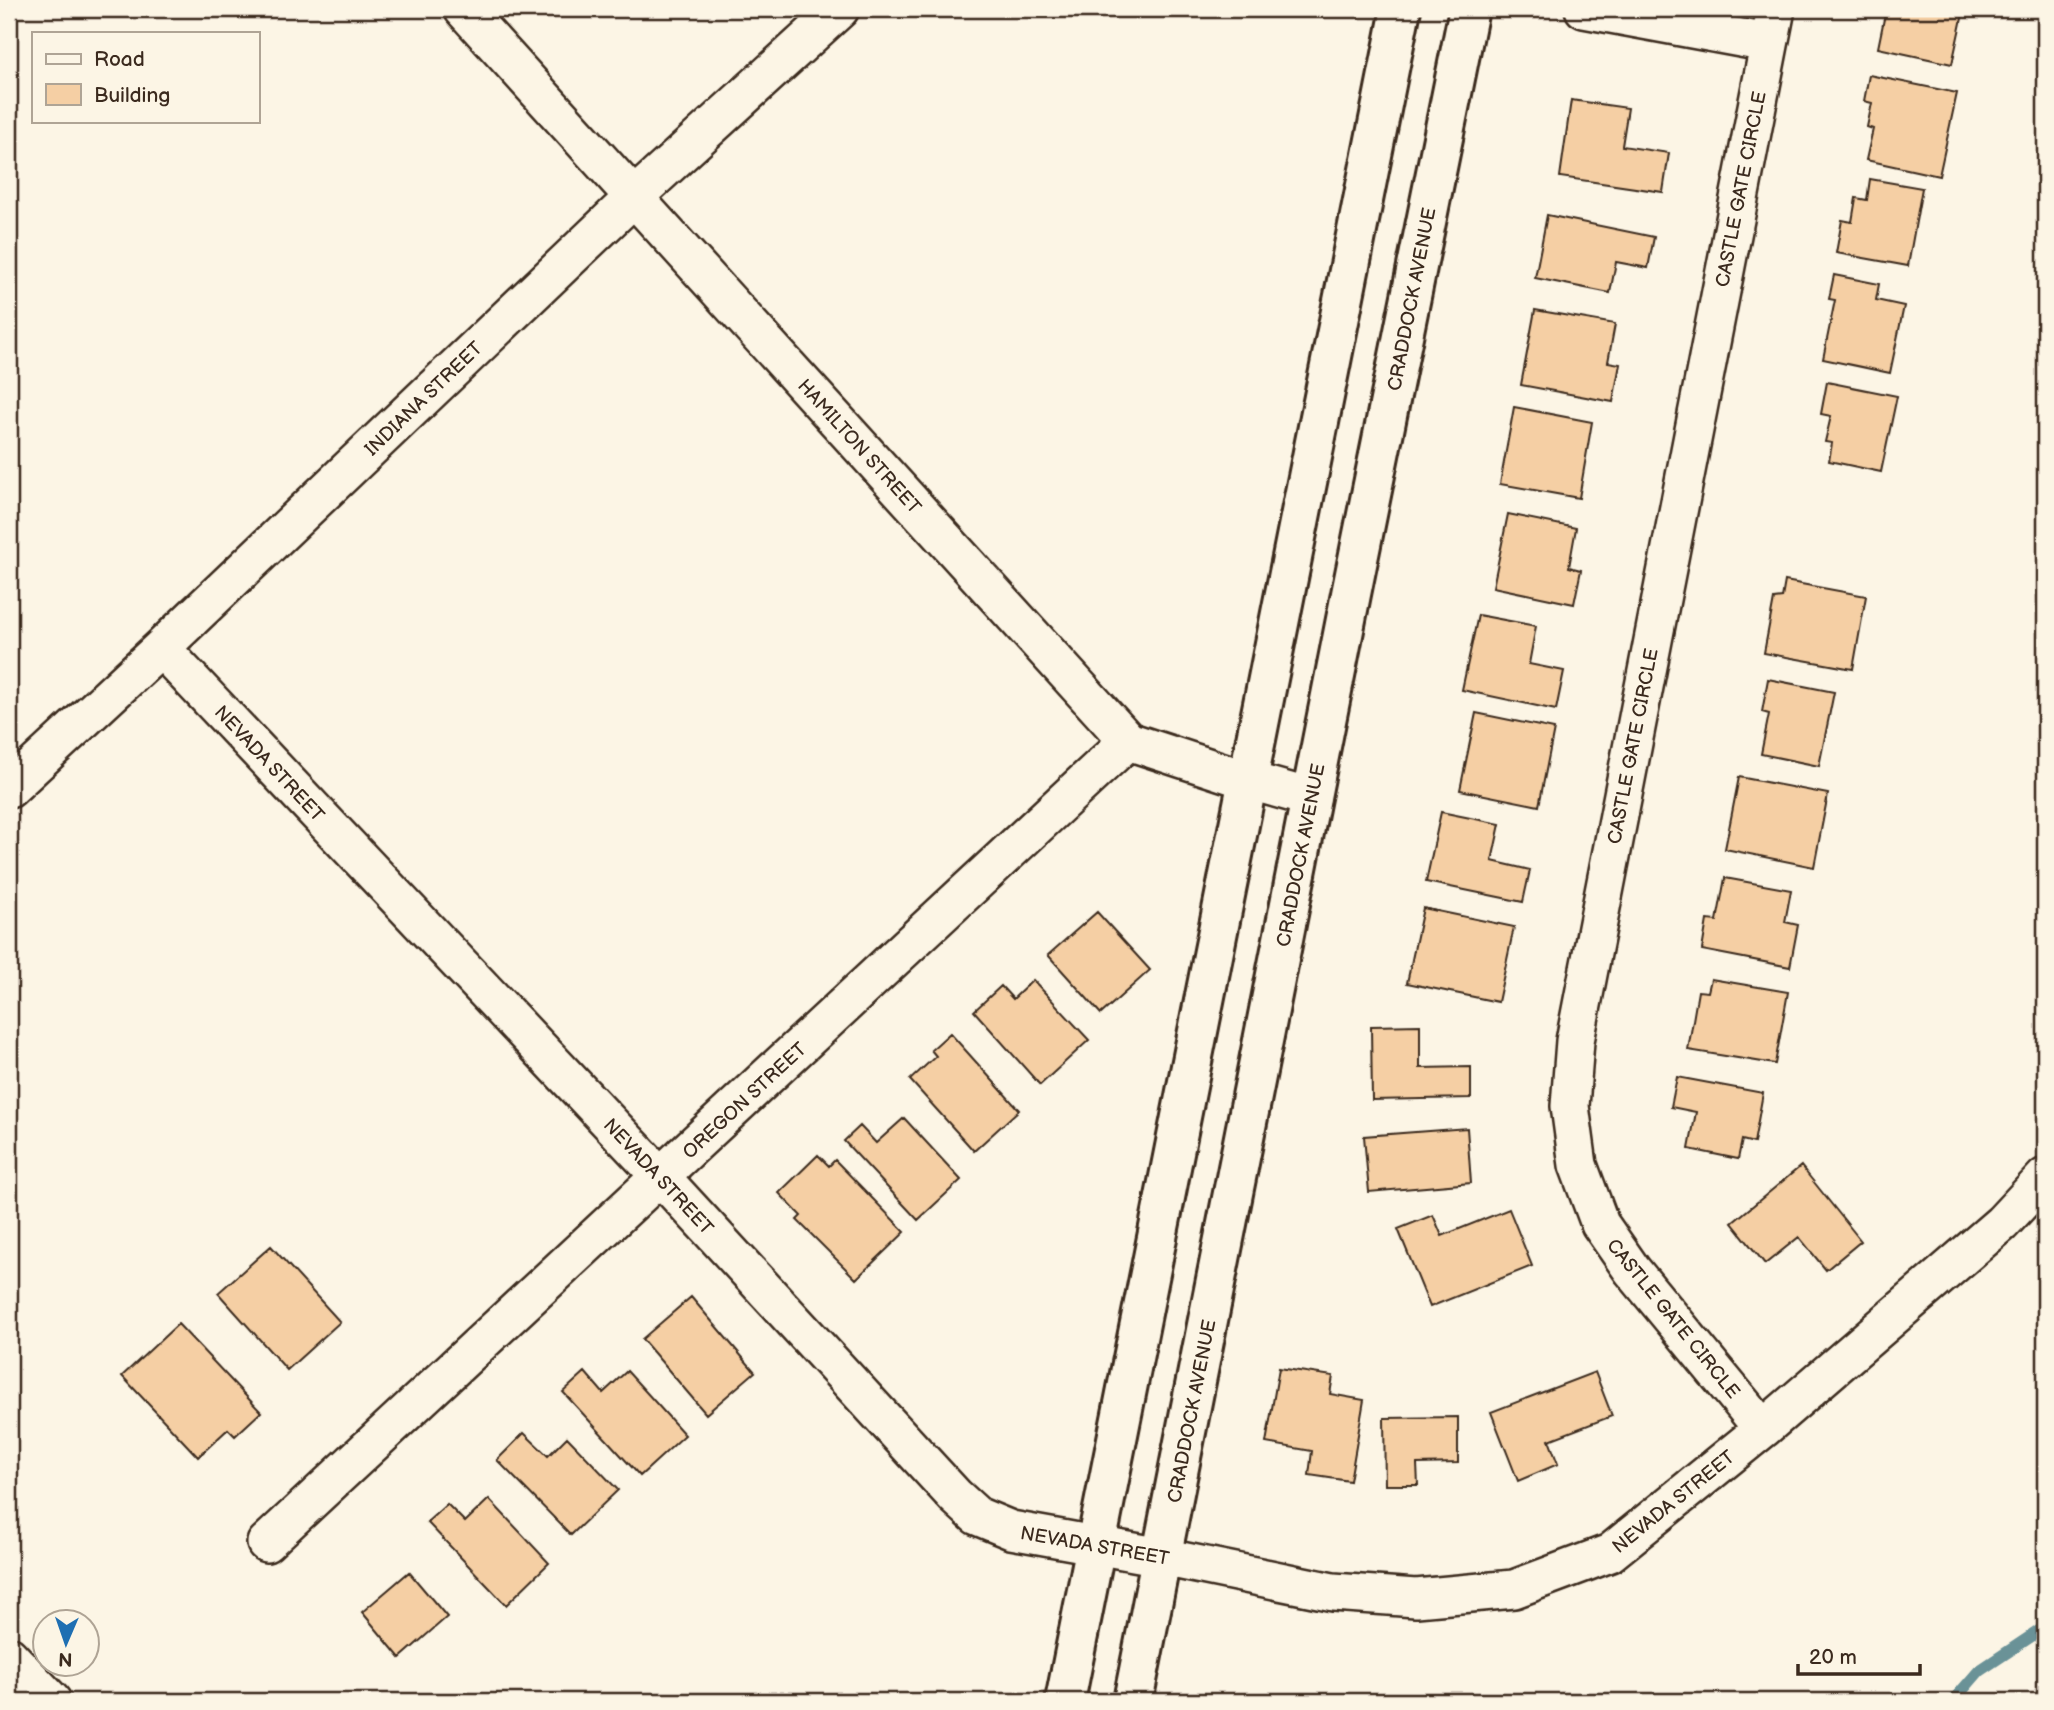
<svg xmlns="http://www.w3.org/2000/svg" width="2054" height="1710" font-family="'Balsamiq Sans',sans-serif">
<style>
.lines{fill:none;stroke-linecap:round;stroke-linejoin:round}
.stream{stroke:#6a9297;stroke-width:12}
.building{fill:#f5cfa4;stroke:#3b2a1e;stroke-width:2}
.street-casing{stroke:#3b2a1e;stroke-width:42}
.secondary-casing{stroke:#3b2a1e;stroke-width:44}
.street{stroke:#fcf5e5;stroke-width:37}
.secondary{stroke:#fcf5e5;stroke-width:38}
.labels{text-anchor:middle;stroke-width:5;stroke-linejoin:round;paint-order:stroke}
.street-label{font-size:19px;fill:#3b2a1e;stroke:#fcf5e5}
</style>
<rect width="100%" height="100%" fill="#fcf5e5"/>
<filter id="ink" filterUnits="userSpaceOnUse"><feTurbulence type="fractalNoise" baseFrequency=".0143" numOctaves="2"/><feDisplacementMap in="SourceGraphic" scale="14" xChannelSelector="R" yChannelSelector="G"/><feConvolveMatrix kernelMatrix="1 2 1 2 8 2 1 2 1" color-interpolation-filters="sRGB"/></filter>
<g filter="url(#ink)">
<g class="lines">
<!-- stream -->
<path class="stream" d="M1953,1701L1979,1671L2045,1627"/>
</g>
<!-- building -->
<path class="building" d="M1886,9L1910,11V9H1964L1952,64L1878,48Z
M1869,75L1957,93L1939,176L1866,160L1873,129L1867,127L1872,103L1864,101Z
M1571,100L1628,108L1622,146L1669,153L1663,192L1560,177Z
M1870,179L1922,188L1908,266L1836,253L1842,220L1852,222L1856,198L1867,200Z
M1547,215L1654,237L1648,268L1616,262L1610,293L1535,278Z
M1834,275L1879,284L1876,300L1904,306L1890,373L1823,359L1835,300L1829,299Z
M1535,310L1615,324L1608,362L1620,364L1613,402L1521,385Z
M1827,382L1897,396L1881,472L1829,461L1832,443L1825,442L1831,416L1821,414Z
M1514,407L1592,422L1579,498L1500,484Z
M1508,514L1576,528L1569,567L1581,570L1574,604L1493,587Z
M1785,581L1866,596L1853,669L1764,653L1774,599L1782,598Z
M1478,615L1536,626L1529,664L1564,671L1556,710L1462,690Z
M1768,679L1834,692L1819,766L1761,754L1769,714L1762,712Z
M1476,713L1554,729L1539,806L1460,790Z
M1739,777L1828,794L1814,867L1725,849Z
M1441,812L1500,824L1492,861L1530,870L1523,902L1426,882Z
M1725,878L1791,890L1785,922L1798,925L1790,967L1702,950L1707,920L1717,921Z
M1423,908L1514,927L1498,1002L1407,983Z
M1097,912L1150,970L1101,1014L1048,955Z
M1711,979L1788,992L1775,1064L1688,1050L1698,991L1708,992Z
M1033,980L1089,1040L1040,1085L974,1011L1001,986L1013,999Z
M1420,1025V1068L1471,1067V1098L1372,1100L1371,1026Z
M950,1033L1019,1110L974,1151L910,1080L936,1056L931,1050Z
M1677,1077L1763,1093L1754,1143L1742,1140L1738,1159L1689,1149L1696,1112L1671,1107Z
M904,1118L961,1180L918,1220L844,1141L860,1126L876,1143Z
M1467,1128L1471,1183L1369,1192L1364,1136Z
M818,1155L829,1166L835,1160L905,1232L856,1279L797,1220L801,1216L779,1193Z
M1801,1166L1861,1241L1826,1270L1799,1237L1765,1264L1732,1223Z
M1509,1209L1532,1266L1430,1307L1398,1229L1433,1215L1442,1236Z
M271,1246L340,1322L287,1370L218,1293Z
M691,1297L755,1372L706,1414L642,1339Z
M178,1324L261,1412L235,1436L228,1429L198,1457L122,1376Z
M1279,1368L1333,1376L1330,1394L1364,1400L1350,1481L1309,1475L1312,1451L1266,1443Z
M627,1371L685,1435L640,1476L563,1392L585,1372L603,1393Z
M1595,1372L1612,1416L1549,1440L1558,1464L1518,1481L1491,1412Z
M1458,1417V1463L1417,1464L1418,1485H1385L1384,1418Z
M524,1433L548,1456L567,1437L618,1490L571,1535L497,1460Z
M489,1499L549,1563L506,1605L427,1522L447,1504L465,1522Z
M409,1572L447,1617L400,1658L362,1612Z"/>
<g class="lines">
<defs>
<path id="street" d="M463,9L1128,741L1247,780L1311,798
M1584,9L1768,43
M161,648L661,1177L955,1496L977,1516L1011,1530L1162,1557L1333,1592L1416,1598L1514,1589L1610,1553L1763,1429L2002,1223L2045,1177
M9,789L161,648L634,197L840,9
M1763,1429L1632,1270L1600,1224L1578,1165L1570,1106L1575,1041L1776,9
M266,1543L1128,741
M9,1656L52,1701"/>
<path id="secondary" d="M1065,1701L1401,9
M1133,1701L1351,594L1469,9"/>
</defs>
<!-- street casing -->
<use href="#street" class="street-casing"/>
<!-- secondary casing -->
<use href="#secondary" class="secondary-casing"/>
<!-- street -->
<use href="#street" class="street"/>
<!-- secondary -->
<use href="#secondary" class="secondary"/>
</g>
</g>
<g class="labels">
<!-- street labels -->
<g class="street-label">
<text transform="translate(1740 189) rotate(-79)" y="7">CASTLE GATE CIRCLE</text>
<text transform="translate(1411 299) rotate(-79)" y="7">CRADDOCK AVENUE</text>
<text transform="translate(423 398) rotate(-44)" y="7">INDIANA STREET</text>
<text transform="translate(860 446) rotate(48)" y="7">HAMILTON STREET</text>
<text transform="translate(1632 746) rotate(-79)" y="7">CASTLE GATE CIRCLE</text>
<text transform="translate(270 763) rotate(47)" y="7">NEVADA STREET</text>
<text transform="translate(1300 855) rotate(-79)" y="7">CRADDOCK AVENUE</text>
<text transform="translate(744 1100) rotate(-43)" y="7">OREGON STREET</text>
<text transform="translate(659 1176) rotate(47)" y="7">NEVADA STREET</text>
<text transform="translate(1674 1318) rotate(51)" y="7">CASTLE GATE CIRCLE</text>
<text transform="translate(1191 1411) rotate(-79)" y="7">CRADDOCK AVENUE</text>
<text transform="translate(1673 1501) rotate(-39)" y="7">NEVADA STREET</text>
<text transform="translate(1095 1545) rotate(10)" y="7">NEVADA STREET</text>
</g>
</g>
<!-- margin -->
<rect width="2054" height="1710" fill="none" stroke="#fcf5e5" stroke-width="35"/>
<rect x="18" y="18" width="2019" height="1675" fill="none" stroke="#3b2a1e" stroke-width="2.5" filter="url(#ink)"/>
<!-- legend -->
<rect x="32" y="32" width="228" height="91" fill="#fcf5e5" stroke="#afa495" stroke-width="2"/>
<rect x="46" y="54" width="35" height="10" fill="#fcf5e5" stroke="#afa495" stroke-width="2"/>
<text x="94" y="66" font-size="21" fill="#3b2a1e">Road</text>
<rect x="46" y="84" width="35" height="21" fill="#f5cfa4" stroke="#afa495" stroke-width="2"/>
<text x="94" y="102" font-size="21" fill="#3b2a1e">Building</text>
<!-- north arrow -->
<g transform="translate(66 1643) rotate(182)"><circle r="33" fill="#fcf5e5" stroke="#afa495" stroke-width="2"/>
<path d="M0-5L12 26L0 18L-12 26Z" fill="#1f6fb2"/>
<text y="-10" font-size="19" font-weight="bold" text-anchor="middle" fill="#3b2a1e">N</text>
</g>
<!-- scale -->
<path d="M1798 1664v10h122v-10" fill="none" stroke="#3b2a1e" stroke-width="3.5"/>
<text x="1809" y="1664" font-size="21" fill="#3b2a1e" stroke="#fcf5e5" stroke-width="5" paint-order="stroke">20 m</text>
</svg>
